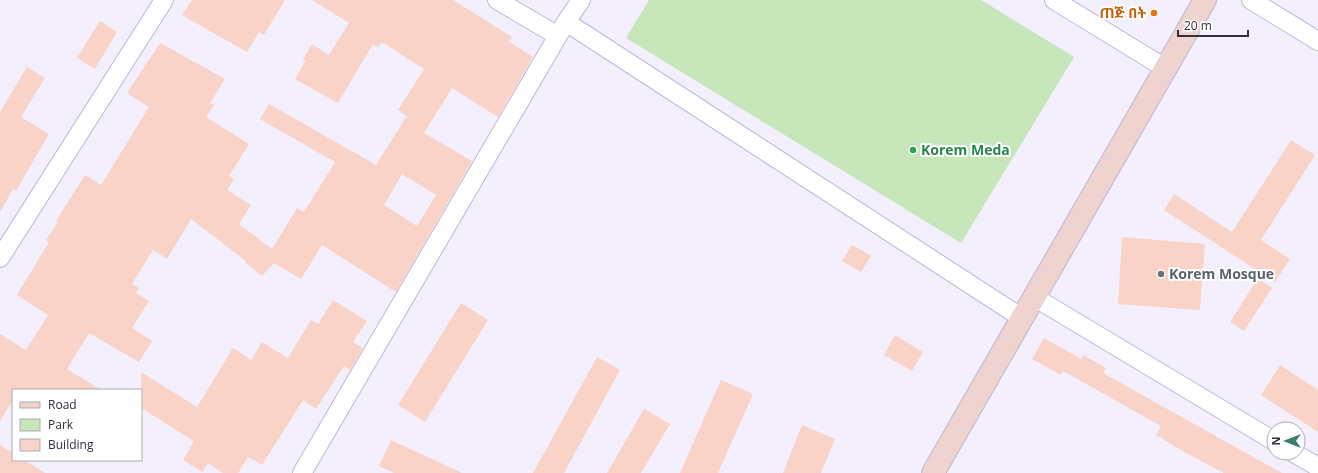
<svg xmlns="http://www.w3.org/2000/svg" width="1318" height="473" font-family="'Open Sans','Noto Sans Ethiopic',sans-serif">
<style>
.green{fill:#c7e6ba}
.building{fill:#f9d3c7;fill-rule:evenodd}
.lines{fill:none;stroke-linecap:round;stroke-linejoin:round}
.street-casing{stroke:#beb6d6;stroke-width:20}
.secondary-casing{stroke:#beb6d6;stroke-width:24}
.street{stroke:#fff;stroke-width:18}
.secondary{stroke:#eed3ce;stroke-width:22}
.food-dot{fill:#e8710a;stroke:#fff;stroke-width:1.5}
.leisure-dot{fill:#2e9e5b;stroke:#fff;stroke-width:1.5}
.worship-dot{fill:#6b7280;stroke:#fff;stroke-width:1.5}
.labels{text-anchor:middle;stroke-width:4;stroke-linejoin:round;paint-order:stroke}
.food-label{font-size:14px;font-weight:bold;fill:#c56008;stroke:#fff;text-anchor:end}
.leisure-label{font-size:14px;font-weight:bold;fill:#27864d;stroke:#fff;text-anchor:start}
.worship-label{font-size:14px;font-weight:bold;fill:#5b616d;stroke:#fff;text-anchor:start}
</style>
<rect width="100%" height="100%" fill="#f3effd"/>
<!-- green -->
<path class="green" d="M649,0H981L1074,57L961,243L626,38Z"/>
<!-- building -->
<path class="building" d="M192,0H285L264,35L259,32L247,52L182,15Z
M312,0H453L512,37L509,42L533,57L498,117L452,88L424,133L472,161L396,292L322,245L301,279L274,263L262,276L245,262L246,261L191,219L167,259L153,250L132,284L139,288L136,293L149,301L132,328L152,341L139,362L89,333L67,369L101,390H13V400L0,421V334L26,350L48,315L17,295L49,242L46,240L58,222L56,221L85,175L101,185L149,107L127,93L160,43L225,79L210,103L214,105L206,117L249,144L229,176L234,179L227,190L251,205L239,224L272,249L297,208L304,212L335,162L260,119L269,104L376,165L407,116L398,110L424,69L382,42L378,47L373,44L338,103L295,79L305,61L303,60L312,44L329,55L349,23ZM402,174L436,195L417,226L384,205Z
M100,21L117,32L95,69L77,58Z
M27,67L45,78L21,117L49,134L16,191L13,189L0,212V112Z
M1291,140L1315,155L1261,240L1290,259L1275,282L1164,210L1174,194L1232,232Z
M1122,237L1205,244L1200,310L1118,304Z
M852,245L871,256L861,272L842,261Z
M1258,278L1272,288L1244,331L1230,322Z
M333,300L367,321L353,342L363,348L350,370L344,366L316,409L303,400L262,465L248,457L238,473H223L208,463L202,472L183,460L194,441L141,408V372L197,407L233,348L251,360L262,342L288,358L311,320L318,324Z
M461,303L488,320L425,422L398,405Z
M895,335L923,352L912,371L884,355Z
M1044,338L1081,359L1083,355L1106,368L1103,373L1282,473H1224L1188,454L1156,435L1161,426L1063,371L1061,375L1032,359Z
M597,357L620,370L564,473H533Z
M1280,365L1318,390V432L1261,395Z
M721,380L753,394L718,473H680Z
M644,409L670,424L641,473H607Z
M802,425L835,439L821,473H783Z
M391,440L462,473H394L379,466Z
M0,445L13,453V460H24L45,473H0Z"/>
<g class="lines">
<defs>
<path id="street" d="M497,0L558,36
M1054,0L1165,68
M1251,0L1318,41
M566,22L1022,318
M0,258L164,0
M1034,297L1274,441
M1294,453L1318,467
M302,473L566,22L581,0"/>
<path id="secondary" d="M933,473L1205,0"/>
</defs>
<!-- street casing -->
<use href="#street" class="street-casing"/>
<!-- secondary casing -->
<use href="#secondary" class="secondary-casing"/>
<!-- street -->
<use href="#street" class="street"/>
<!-- secondary -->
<use href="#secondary" class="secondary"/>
</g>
<!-- markers -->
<circle class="food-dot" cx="1154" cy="13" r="4"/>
<circle class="leisure-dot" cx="913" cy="150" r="4"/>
<circle class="worship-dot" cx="1161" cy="274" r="4"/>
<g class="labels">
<!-- food labels -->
<g class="food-label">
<text x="1146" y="18">ጠጅ በት</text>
</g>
<!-- leisure labels -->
<g class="leisure-label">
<text x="921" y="155">Korem Meda</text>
</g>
<!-- worship labels -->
<g class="worship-label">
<text x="1169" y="279">Korem Mosque</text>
</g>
</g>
<!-- legend -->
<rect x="12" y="389" width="130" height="72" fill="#ffffff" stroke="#adabb1"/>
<rect x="20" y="402" width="20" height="6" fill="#eed3ce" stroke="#adabb1"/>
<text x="48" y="409" font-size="12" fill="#322e3b">Road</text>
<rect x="20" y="419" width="20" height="12" fill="#c7e6ba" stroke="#adabb1"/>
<text x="48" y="429" font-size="12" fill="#322e3b">Park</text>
<rect x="20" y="439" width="20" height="12" fill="#f9d3c7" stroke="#adabb1"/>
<text x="48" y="449" font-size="12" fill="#322e3b">Building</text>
<!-- north arrow -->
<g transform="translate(1286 441) rotate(270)"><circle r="19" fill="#ffffff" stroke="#adabb1"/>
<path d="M0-3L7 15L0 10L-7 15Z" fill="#3c7d6d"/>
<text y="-6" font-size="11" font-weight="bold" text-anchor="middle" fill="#322e3b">N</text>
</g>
<!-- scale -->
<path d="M1178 30v6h70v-6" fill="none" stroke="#322e3b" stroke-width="2"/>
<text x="1184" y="30" font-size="12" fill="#322e3b" stroke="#ffffff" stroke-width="3" paint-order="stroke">20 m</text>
</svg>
